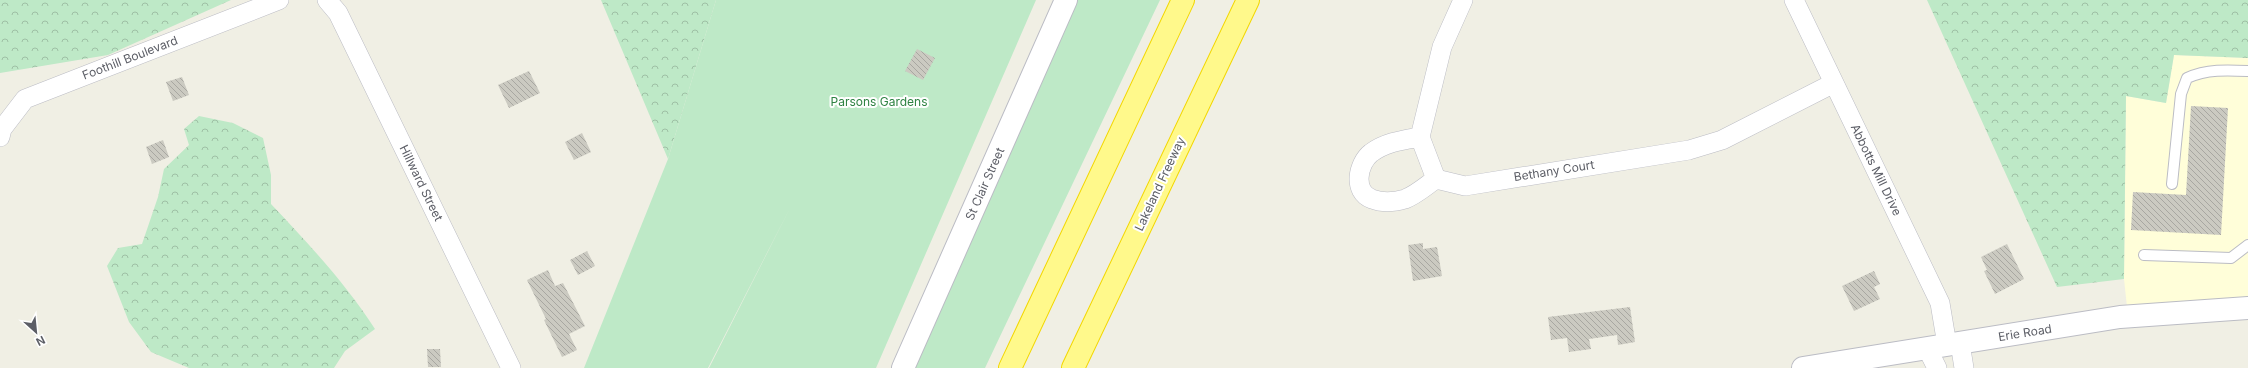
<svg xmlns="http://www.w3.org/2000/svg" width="2248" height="368" font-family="Inter,sans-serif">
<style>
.commercial{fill:#fffed9}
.green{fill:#bee9c7}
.forest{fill:url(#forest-crowns)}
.building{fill:url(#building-back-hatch)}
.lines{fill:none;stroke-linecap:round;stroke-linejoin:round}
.service-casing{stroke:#bbbcc4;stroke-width:12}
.minor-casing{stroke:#bbbcc4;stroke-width:20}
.tertiary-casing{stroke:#bbbcc4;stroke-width:24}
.motorway-casing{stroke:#f3d700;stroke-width:24}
.service{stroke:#fff;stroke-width:10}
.minor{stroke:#fff;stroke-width:19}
.tertiary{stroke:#fff;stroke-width:22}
.motorway{stroke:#fff98b;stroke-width:22}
.labels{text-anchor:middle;stroke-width:4;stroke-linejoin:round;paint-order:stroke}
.street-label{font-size:12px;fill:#5c5e66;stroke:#fff}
.park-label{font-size:12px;fill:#2e8242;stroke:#fff}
</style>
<defs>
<pattern id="forest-crowns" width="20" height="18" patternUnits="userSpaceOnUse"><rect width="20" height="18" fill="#bee9c7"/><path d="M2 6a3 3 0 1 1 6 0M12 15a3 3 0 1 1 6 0" fill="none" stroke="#9ec0a5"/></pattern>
<pattern id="building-back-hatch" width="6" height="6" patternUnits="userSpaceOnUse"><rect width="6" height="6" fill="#cbcac1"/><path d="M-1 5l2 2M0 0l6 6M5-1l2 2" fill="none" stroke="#a8a7a1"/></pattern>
</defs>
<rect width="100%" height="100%" fill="#f0efe4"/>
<!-- commercial -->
<path class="commercial" d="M2174,55L2248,58V301L2127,307L2124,279L2126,96L2166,103Z"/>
<!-- green -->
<path class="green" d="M716,0H1036L876,368H709L790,208L708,368H584L668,159Z
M1077,0H1160L985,368H913L931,332Z"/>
<!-- forest -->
<path class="forest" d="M0,0H231L108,55L0,73Z
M601,0H716L668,159Z
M1927,0H2248V58L2174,55L2166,103L2126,96L2124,279L2057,287Z
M199,116L233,123L263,138L271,175V204C308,243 346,284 375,329L345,351L334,368H189L151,352L129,322L107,266L118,248L142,244L158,197L164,169L189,145L184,129Z"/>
<!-- building -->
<path class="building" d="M917,49L935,58L923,80L905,71Z
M529,71L540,93L509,108L498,85Z
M182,77L189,95L173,101L166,82Z
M2191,106L2228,108L2221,235L2131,230L2133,192L2186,195Z
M582,133L591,152L574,160L565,142Z
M163,140L169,157L152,164L146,147Z
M1423,243V249L1437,247L1442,276L1413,281L1408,245Z
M2007,244L2024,279L1995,294L1984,271L1987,270L1981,257Z
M587,251L595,266L578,275L570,260Z
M548,270L555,286L563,283L585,326L569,334L577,350L562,357L544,320L546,319L527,280Z
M1874,271L1880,284L1874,287L1880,299L1854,311L1842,286Z
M1630,307L1635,342L1618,345L1617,335L1589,339L1591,349L1569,352L1567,338L1551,340L1548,317Z
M427,349H440L441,367H428Z"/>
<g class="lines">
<defs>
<path id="service" d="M2172,184L2181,94L2187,78C2207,69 2227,70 2248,71
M2144,255L2231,258L2248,245"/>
<path id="minor" d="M327,0L338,13L511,368
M1794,0L1940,303L1947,345
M0,137L2,129L25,99L279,0
M1420,137C1403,140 1386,142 1371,153C1358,163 1352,192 1372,199C1382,203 1395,202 1405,199C1416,195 1427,185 1436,179L1465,186L1689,150L1722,140L1834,83
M1436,179L1420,137L1442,47L1463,0
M1960,343L1964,368
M1927,348L1937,368"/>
<path id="tertiary" d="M903,368L1066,0
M1803,368L2120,317L2248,308"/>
<path id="motorway" d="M1010,368L1183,0
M1073,368L1248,0"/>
</defs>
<!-- service casing -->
<use href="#service" class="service-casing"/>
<!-- minor casing -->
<use href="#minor" class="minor-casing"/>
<!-- tertiary casing -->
<use href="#tertiary" class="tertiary-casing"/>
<!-- motorway casing -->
<use href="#motorway" class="motorway-casing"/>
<!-- service -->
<use href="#service" class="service"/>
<!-- minor -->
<use href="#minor" class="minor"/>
<!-- tertiary -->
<use href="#tertiary" class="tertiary"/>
<!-- motorway -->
<use href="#motorway" class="motorway"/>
</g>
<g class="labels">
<!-- street labels -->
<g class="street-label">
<text transform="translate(130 58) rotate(-21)" y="4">Foothill Boulevard</text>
<text transform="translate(1876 170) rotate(64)" y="4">Abbotts Mill Drive</text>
<text transform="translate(1554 171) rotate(-9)" y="4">Bethany Court</text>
<text transform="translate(421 183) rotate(64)" y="4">Hillward Street</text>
<text transform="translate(985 184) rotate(-66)" y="4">St Clair Street</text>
<text transform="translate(1160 184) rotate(-65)" y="4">Lakeland Freeway</text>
<text transform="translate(2025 333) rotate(-9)" y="4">Erie Road</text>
</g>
<!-- park labels -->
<g class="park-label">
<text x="879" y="106">Parsons Gardens</text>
</g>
</g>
<!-- north arrow -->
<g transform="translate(36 332) rotate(153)" stroke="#ffffff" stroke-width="3" paint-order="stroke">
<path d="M0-3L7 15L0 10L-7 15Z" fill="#5c5e66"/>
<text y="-6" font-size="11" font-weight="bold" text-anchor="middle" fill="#5c5e66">N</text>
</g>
</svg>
